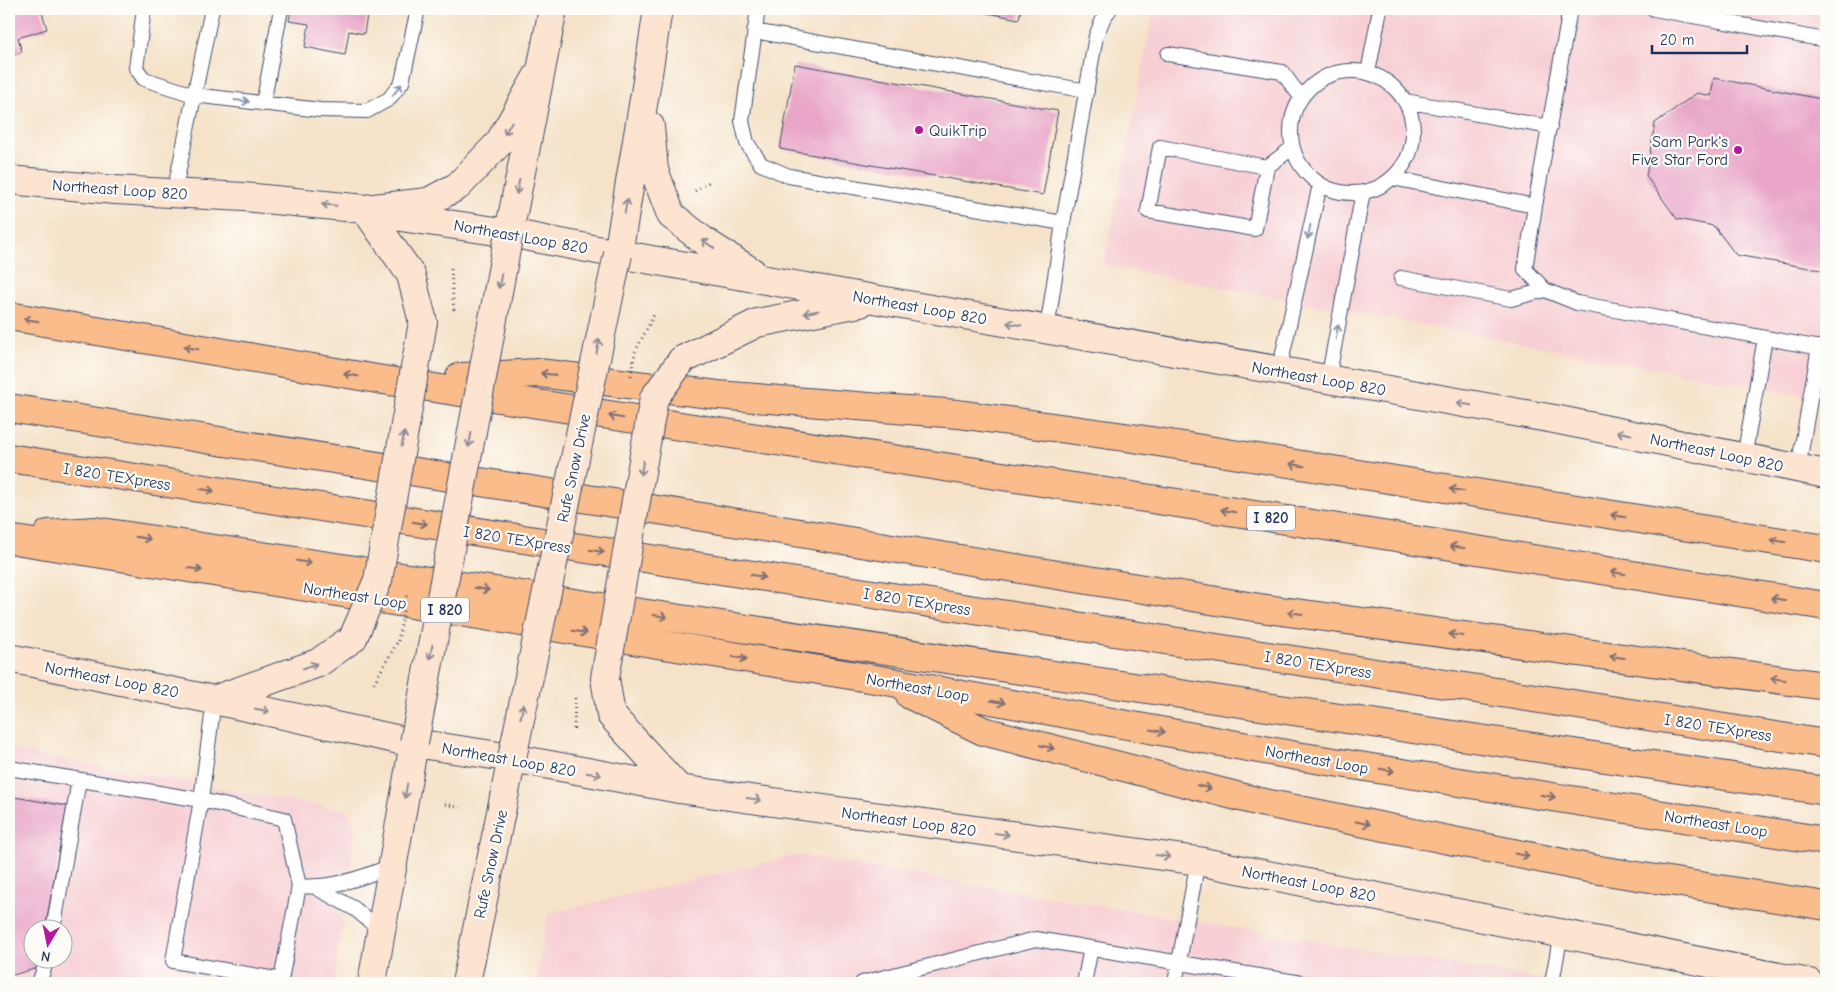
<svg xmlns="http://www.w3.org/2000/svg" width="1835" height="992" font-family="'Comic Neue',sans-serif">
<style>
.built{fill:#f7cfd4;fill-rule:evenodd}
.building{fill:#e9a6c8}
.lines{fill:none;stroke-linecap:round;stroke-linejoin:round}
.service-casing{stroke:#3c4a6e;stroke-width:16}
.secondary-casing{stroke:#3c4a6e;stroke-width:30}
.motorway-casing{stroke:#3c4a6e;stroke-width:30}
.path{stroke:#3c4a6e;stroke-width:3;stroke-dasharray:1 4;stroke-linecap:butt}
.service{stroke:#fff;stroke-width:14}
.secondary{stroke:#fde4d0;stroke-width:28}
.motorway{stroke:#f9bc8a;stroke-width:28}
.secondary-bridge-casing{stroke:#3c4a6e;stroke-width:30;stroke-linecap:butt}
.path-bridge{stroke:#3c4a6e;stroke-width:3;stroke-dasharray:1 4;stroke-linecap:butt}
.secondary-bridge{stroke:#fde4d0;stroke-width:28}
.oneway{stroke:#8d97ae}
.oneway2{stroke:#8c8a97}
.oneway3{stroke:#7f6e72}
.poi-dot{fill:#b5179e;stroke:#fdfcf7;stroke-width:2}
.labels{text-anchor:middle;stroke-width:4.5;stroke-linejoin:round;paint-order:stroke}
.shield{fill:#fdfcf7;stroke:#5f6c8c;stroke-width:1}
.shield-label{font-size:15px;font-weight:bold;fill:#1b2f5e}
.poi-label{font-size:16px;fill:#1b2f5e;stroke:#fdfcf7;text-anchor:start}
.street-label{font-size:16px;fill:#1b2f5e;stroke:#fdfcf7}
</style>
<rect width="100%" height="100%" fill="#fdfcf7"/>
<filter id="ink" filterUnits="userSpaceOnUse"><feTurbulence type="fractalNoise" baseFrequency=".02" numOctaves="2"/><feDisplacementMap in="SourceGraphic" scale="10" xChannelSelector="R" yChannelSelector="G"/><feConvolveMatrix kernelMatrix="1 2 1 2 8 2 1 2 1" color-interpolation-filters="sRGB"/></filter>
<filter id="wash" filterUnits="userSpaceOnUse"><feTurbulence type="fractalNoise" baseFrequency=".0096" numOctaves="4" result="noise"/><feDisplacementMap in="SourceGraphic" scale="20" xChannelSelector="R" yChannelSelector="G"/><feGaussianBlur stdDeviation="1.12" result="paint"/><feColorMatrix in="noise" values="0 0 0 0 0 0 0 0 0 0 0 0 0 0 0 0 0 1.4 0 .05"/><feComposite in="paint" operator="in"/></filter>
<g filter="url(#wash)">
<rect width="100%" height="100%" fill="#f5e2c8"/>
<!-- built -->
<path class="built" d="M1154,9H1826V400L1104,265Z
M9,747L38,755L349,811L356,828L334,983H9ZM32,930H62V960H32Z
M797,855L1499,972L1562,983H536L548,914Z"/>
<g id="blocks">
<!-- building -->
<path class="building" d="M9,9H41L47,29L18,38L22,52L9,56Z
M291,9H368L364,34L349,31L345,55L305,47L309,24L289,21Z
M966,9H1021L1019,19Z
M795,64L1058,111L1043,195L780,149Z
M1714,78L1826,100V271L1736,255L1714,226L1677,219L1646,176L1655,123L1697,93L1711,96Z
M9,796L67,806L45,930H32V960H40L38,968L9,976Z"/>
</g>
</g>
<g filter="url(#ink)">
<use href="#blocks" fill-opacity="0" stroke="#3c4a6e" stroke-width="1"/>
<g class="lines">
<defs>
<path id="service" d="M144,9L136,68L144,79L194,95L320,110L367,111L389,99L402,82L418,9
M758,9L742,121L747,143L761,164L789,176L1063,223L1047,330
M1654,9L1826,40
M754,31L1087,91
M1168,54L1282,72L1301,97
M1291 132a61 61 0 1 1 122 0a61 61 0 1 1-122 0Z
M1368,73L1380,9
M1405,101L1550,127
M263,104L281,9
M1267,167L1255,229L1148,211L1160,147L1267,167L1292,148
M1392,178L1535,206L1525,269L1545,290L1577,303L1826,349
M174,193L212,9
M1535,206L1570,9
M1063,223L1096,36L1104,17L1110,9
M1401,278L1511,299L1545,290
M1279,371L1320,184
M1328,380L1363,192
M1744,458L1765,338
M1798,469L1819,347
M214,700L201,800L284,819L299,886C331,889 362,878 391,866
M9,768L201,800L173,961L281,980L299,886
M315,887L355,909L381,931
M53,930L79,780
M39,983L47,960
M862,983L1036,939L1302,983
M1084,983L1091,948
M1175,983L1198,861
M1552,983L1561,933"/>
<path id="secondary" d="M650,126L654,170L671,215L705,242L752,272
M9,180L115,190L244,197L365,209L394,216L509,233L618,254L1554,419L1826,474
M509,233L553,9
M618,254L646,87L658,9
M423,322L411,275L365,209L428,202L458,186L499,143L541,70
M682,360L757,323L860,303
M9,658L214,700L414,743L512,758L679,789L1198,861L1809,983
M605,678L611,715L679,789
M214,700L318,663L353,638
M372,983L414,743
M466,983L512,758"/>
<path id="motorway" d="M9,316L383,380L1364,532L1826,606
M460,377L539,373L718,395L958,414L1139,439L1826,549
M9,408L671,512L1260,608L1826,686
M9,458L1826,744
M48,534L95,531L1826,791
M9,539L881,680L1297,756L1826,841
M910,695L983,731L1260,802L1593,869L1826,906"/>
</defs>
<!-- service casing -->
<use href="#service" class="service-casing"/>
<!-- secondary casing -->
<use href="#secondary" class="secondary-casing"/>
<!-- motorway casing -->
<use href="#motorway" class="motorway-casing"/>
<!-- path -->
<path class="path" d="M695,191L709,182
M451,269L454,313
M635,352L655,313
M374,683L398,641
M574,729L575,696
M445,804L460,807"/>
<!-- service -->
<use href="#service" class="service"/>
<!-- secondary -->
<use href="#secondary" class="secondary"/>
<!-- motorway -->
<use href="#motorway" class="motorway"/>
<defs>
<path id="secondary-bridge" d="M353,638L378,580L423,322
M605,678L654,398L682,360
M414,743L509,233
M512,758L618,254"/>
</defs>
<!-- secondary-bridge casing -->
<use href="#secondary-bridge" class="secondary-bridge-casing"/>
<!-- path-bridge -->
<path class="path-bridge" d="M631,376L635,352
M398,641L407,594"/>
<!-- secondary-bridge -->
<use href="#secondary-bridge" class="secondary-bridge"/>
</g>
<!-- one-way arrows -->
<defs><path id="oneway-shaft" d="M-6 0H5M1.5-3L5.5 0L1.5 3" fill="none" stroke-width="1.6" stroke-linecap="round" stroke-linejoin="round" transform="scale(1.25)"/></defs>
<g class="oneway">
<use href="#oneway-shaft" transform="translate(397 90) rotate(-52)"/>
<use href="#oneway-shaft" transform="translate(242 101) rotate(7)"/>
<use href="#oneway-shaft" transform="translate(1309 232) rotate(102)"/>
<use href="#oneway-shaft" transform="translate(1337 332) rotate(-80)"/>
</g>
<g class="oneway2">
<use href="#oneway-shaft" transform="translate(508 128) rotate(120)"/>
<use href="#oneway-shaft" transform="translate(518 187) rotate(101)"/>
<use href="#oneway-shaft" transform="translate(329 205) rotate(-174)"/>
<use href="#oneway-shaft" transform="translate(626 206) rotate(-80)"/>
<use href="#oneway-shaft" transform="translate(708 244) rotate(-146)"/>
<use href="#oneway-shaft" transform="translate(500 281) rotate(101)"/>
<use href="#oneway-shaft" transform="translate(811 312) rotate(169)"/>
<use href="#oneway-shaft" transform="translate(1014 324) rotate(-170)"/>
<use href="#oneway-shaft" transform="translate(598 346) rotate(-78)"/>
<use href="#oneway-shaft" transform="translate(1464 404) rotate(-170)"/>
<use href="#oneway-shaft" transform="translate(1624 433) rotate(-168)"/>
<use href="#oneway-shaft" transform="translate(403 439) rotate(-80)"/>
<use href="#oneway-shaft" transform="translate(470 440) rotate(101)"/>
<use href="#oneway-shaft" transform="translate(642 468) rotate(100)"/>
<use href="#oneway-shaft" transform="translate(431 652) rotate(101)"/>
<use href="#oneway-shaft" transform="translate(310 666) rotate(-19)"/>
<use href="#oneway-shaft" transform="translate(262 710) rotate(12)"/>
<use href="#oneway-shaft" transform="translate(522 711) rotate(-78)"/>
<use href="#oneway-shaft" transform="translate(594 774) rotate(10)"/>
<use href="#oneway-shaft" transform="translate(406 791) rotate(99)"/>
<use href="#oneway-shaft" transform="translate(754 799) rotate(8)"/>
<use href="#oneway-shaft" transform="translate(1002 834) rotate(8)"/>
<use href="#oneway-shaft" transform="translate(1163 856) rotate(8)"/>
</g>
<g class="oneway3">
<use href="#oneway-shaft" transform="translate(31 320) rotate(-170)"/>
<use href="#oneway-shaft" transform="translate(191 348) rotate(-170)"/>
<use href="#oneway-shaft" transform="translate(548 374) rotate(-173)"/>
<use href="#oneway-shaft" transform="translate(351 375) rotate(-170)"/>
<use href="#oneway-shaft" transform="translate(616 417) rotate(-171)"/>
<use href="#oneway-shaft" transform="translate(1297 465) rotate(-171)"/>
<use href="#oneway-shaft" transform="translate(207 490) rotate(9)"/>
<use href="#oneway-shaft" transform="translate(1457 490) rotate(-171)"/>
<use href="#oneway-shaft" transform="translate(1228 511) rotate(-171)"/>
<use href="#oneway-shaft" transform="translate(1618 516) rotate(-171)"/>
<use href="#oneway-shaft" transform="translate(420 523) rotate(9)"/>
<use href="#oneway-shaft" transform="translate(143 538) rotate(9)"/>
<use href="#oneway-shaft" transform="translate(1778 541) rotate(-171)"/>
<use href="#oneway-shaft" transform="translate(1457 547) rotate(-171)"/>
<use href="#oneway-shaft" transform="translate(597 551) rotate(9)"/>
<use href="#oneway-shaft" transform="translate(304 562) rotate(9)"/>
<use href="#oneway-shaft" transform="translate(195 569) rotate(9)"/>
<use href="#oneway-shaft" transform="translate(1618 573) rotate(-171)"/>
<use href="#oneway-shaft" transform="translate(758 576) rotate(9)"/>
<use href="#oneway-shaft" transform="translate(482 589) rotate(9)"/>
<use href="#oneway-shaft" transform="translate(1778 599) rotate(-171)"/>
<use href="#oneway-shaft" transform="translate(1295 613) rotate(-172)"/>
<use href="#oneway-shaft" transform="translate(660 616) rotate(9)"/>
<use href="#oneway-shaft" transform="translate(580 632) rotate(9)"/>
<use href="#oneway-shaft" transform="translate(1456 635) rotate(-172)"/>
<use href="#oneway-shaft" transform="translate(1617 657) rotate(-172)"/>
<use href="#oneway-shaft" transform="translate(740 658) rotate(9)"/>
<use href="#oneway-shaft" transform="translate(1778 679) rotate(-172)"/>
<use href="#oneway-shaft" transform="translate(998 702) rotate(10)"/>
<use href="#oneway-shaft" transform="translate(1158 731) rotate(10)"/>
<use href="#oneway-shaft" transform="translate(1047 747) rotate(14)"/>
<use href="#oneway-shaft" transform="translate(1387 770) rotate(9)"/>
<use href="#oneway-shaft" transform="translate(1204 787) rotate(14)"/>
<use href="#oneway-shaft" transform="translate(1548 796) rotate(9)"/>
<use href="#oneway-shaft" transform="translate(1363 823) rotate(12)"/>
<use href="#oneway-shaft" transform="translate(1522 855) rotate(12)"/>
</g>
</g>
<!-- markers -->
<g class="poi-dot">
<circle cx="919" cy="130" r="5"/>
<circle cx="1738" cy="150" r="5"/>
</g>
<g class="labels">
<!-- shield labels -->
<g class="shield">
<rect x="1247" y="505.5" width="48" height="25" rx="4"/>
<rect x="421" y="597.5" width="48" height="25" rx="4"/>
</g>
<g class="shield-label">
<text x="1271" y="523">I 820</text>
<text x="445" y="615">I 820</text>
</g>
<!-- poi labels -->
<g class="poi-label">
<text x="929" y="136">QuikTrip</text>
<text x="1728" y="147" text-anchor="end">Sam Park's<tspan x="1728" dy="18">Five Star Ford</tspan></text>
</g>
<!-- street labels -->
<g class="street-label">
<text transform="translate(120 189) rotate(4)" y="6">Northeast Loop 820</text>
<text transform="translate(521 236) rotate(10)" y="6">Northeast Loop 820</text>
<text transform="translate(920 307) rotate(10)" y="6">Northeast Loop 820</text>
<text transform="translate(1319 378) rotate(10)" y="6">Northeast Loop 820</text>
<text transform="translate(1717 452) rotate(12)" y="6">Northeast Loop 820</text>
<text transform="translate(573 468) rotate(-78)" y="6">Rufe Snow Drive</text>
<text transform="translate(117 476) rotate(9)" y="6">I 820 TEXpress</text>
<text transform="translate(517 539) rotate(9)" y="6">I 820 TEXpress</text>
<text transform="translate(355 595) rotate(9)" y="6">Northeast Loop</text>
<text transform="translate(917 601) rotate(9)" y="6">I 820 TEXpress</text>
<text transform="translate(1318 664) rotate(9)" y="6">I 820 TEXpress</text>
<text transform="translate(112 679) rotate(11)" y="6">Northeast Loop 820</text>
<text transform="translate(918 687) rotate(10)" y="6">Northeast Loop</text>
<text transform="translate(1718 727) rotate(9)" y="6">I 820 TEXpress</text>
<text transform="translate(509 759) rotate(10)" y="6">Northeast Loop 820</text>
<text transform="translate(1317 759) rotate(10)" y="6">Northeast Loop</text>
<text transform="translate(909 821) rotate(8)" y="6">Northeast Loop 820</text>
<text transform="translate(1716 823) rotate(9)" y="6">Northeast Loop</text>
<text transform="translate(490 864) rotate(-78)" y="6">Rufe Snow Drive</text>
<text transform="translate(1309 883) rotate(11)" y="6">Northeast Loop 820</text>
</g>
</g>
<!-- margin -->
<rect width="1835" height="992" fill="none" stroke="#fdfcf7" stroke-width="30"/>
<!-- north arrow -->
<g transform="translate(48 944) rotate(190)"><circle r="24" fill="#fdfcf7" stroke="#a3aaba"/>
<path d="M0-4L9 19L0 12L-9 19Z" fill="#b5179e"/>
<text y="-8" font-size="14" font-weight="bold" text-anchor="middle" fill="#1b2f5e">N</text>
</g>
<!-- scale -->
<path d="M1652 45v8h95v-8" fill="none" stroke="#1b2f5e" stroke-width="2.5"/>
<text x="1660" y="45" font-size="15" fill="#1b2f5e" stroke="#fdfcf7" stroke-width="4" paint-order="stroke">20 m</text>
</svg>
